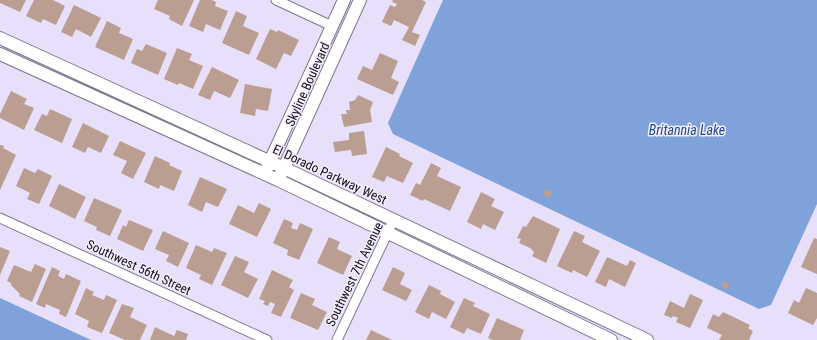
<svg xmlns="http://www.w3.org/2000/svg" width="817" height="340" font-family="'Roboto Condensed',sans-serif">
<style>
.water{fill:#7ea2d9}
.building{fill:#ba9e91}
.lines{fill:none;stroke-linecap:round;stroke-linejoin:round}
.minor-casing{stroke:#7f778f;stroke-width:11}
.tertiary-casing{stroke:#7f778f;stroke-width:14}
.minor{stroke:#fff;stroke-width:9}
.tertiary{stroke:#fff;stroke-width:12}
.labels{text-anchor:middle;stroke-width:3;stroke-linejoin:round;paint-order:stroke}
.street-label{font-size:13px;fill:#15121b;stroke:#f4eeff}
.water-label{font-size:14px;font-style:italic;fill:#1d498a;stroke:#f4eeff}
</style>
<rect width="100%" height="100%" fill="#e8dffa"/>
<!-- water -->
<path class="water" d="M443,0H817V204L771,305L759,309L393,134L388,123Z
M0,298L91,340H0Z"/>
<!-- building -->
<path class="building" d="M0,0H26L20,12L0,3Z
M34,0H53L65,6L56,25L43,19L41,23L26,16Z
M158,0H194L182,26L169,19L170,16L154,9Z
M200,0H212L216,2L215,6L228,11L220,30L206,24L203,32L189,26Z
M393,0H422L426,2L412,32L420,35L415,46L402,40L409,27L394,20L391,26L382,22L390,5L395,7L397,4L392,2Z
M74,5L101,18L91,37L76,29L72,37L61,32Z
M236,11L247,16L243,26L259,33L249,55L222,43Z
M107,21L121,28L119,33L133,39L124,60L95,47Z
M270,29L277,32L278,30L299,40L291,56L284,53L276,69L256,59Z
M146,44L167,53L158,75L131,63L137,49L142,51Z
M177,48L192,54L189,60L203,66L193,89L179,83L178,85L164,79Z
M380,53L398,61L391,78L399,82L393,95L357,79L363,66L372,70Z
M212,67L239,80L230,98L214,91L210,100L198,95Z
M245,84L272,89L268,111L256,109L255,116L240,113Z
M11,91L27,99L24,104L34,108L24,130L0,118V114Z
M358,95L373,102L370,110L372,122L344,127L341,114H347L346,110H350L349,102L355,100Z
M50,109L72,119L62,143L34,130L42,114L47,116Z
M83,123L109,136L101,153L88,147L85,153L72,147Z
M364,131L367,154L352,156L351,150L335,152L333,142L349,140V133Z
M120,141L146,153L133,179L121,173L127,161L113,155Z
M0,145L4,146L3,148L16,155L0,190Z
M386,147L400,154L399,156L413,163L403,183L387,176L384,182L372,177Z
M155,156L170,163L169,165L182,171L174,191L160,185L159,189L144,182Z
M431,163L441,168L437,176L461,187L450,211L424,199L423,201L410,195L416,183L420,185Z
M24,168L35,173L38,169L52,176L39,204L27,199L30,193L16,186Z
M200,177L227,189L218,207L206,202L202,212L188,205Z
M59,184L86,197L75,219L49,206Z
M546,189L552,192L549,198L543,195Z
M481,192L495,199L491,206L504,212L495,230L483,224L481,229L467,222Z
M94,198L122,210L110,236L96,230L97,227L84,221Z
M259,203L271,209L257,237L229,224L238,205L254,213Z
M533,216L560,229L546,263L532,256L534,252L530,248L519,243L521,239L517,238L523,226L526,227Z
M284,219L293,223L291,228L297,230L300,223L313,229L299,260L287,255L288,250L273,243Z
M129,220L153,230L143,251L117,239L123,225L126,227Z
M163,231L189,243L178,267L166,261L169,255L155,249Z
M574,231L585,236L582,242L600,251L587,277L573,270L572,273L557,266Z
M329,237L340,242L337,249L352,256L343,275L317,263Z
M814,238L817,239V274L801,267Z
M196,245L212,252L214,248L227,253L212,285L199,279L201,275L186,268Z
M0,247L10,251L0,275Z
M235,256L249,262L244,272L258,279L248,298L221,285Z
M607,257L627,266L630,260L636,263L625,287L609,279L606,287L595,282Z
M35,264L46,269L32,302L19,296L20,294L11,285V283L7,281L14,265L31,272Z
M52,267L60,271L58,276L64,279L66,274L81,281L66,317L59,314L60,310L46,304L45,308L36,304Z
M393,267L405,273L400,284L412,290L406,301L382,290Z
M272,270L293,280L289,287L294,290L281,317L271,313L275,304L270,302L268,306L263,304L265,301L259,299Z
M724,281L730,284L727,289L721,286Z
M429,285L441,291L440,294L455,302L446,319L432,312L429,319L415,312Z
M86,288L94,292L92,295L104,300L106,295L117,300L102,333L87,327L89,321L75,314Z
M806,288L817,293V318L813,325L788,313L794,300L799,303Z
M301,293L315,299L312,305L327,312L318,330L290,318Z
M690,294L703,300L690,328L676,322L678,318L673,316L672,318L664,315L670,301L684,308Z
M464,298L475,303L473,306L490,314L481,334L467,328L464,334L450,327Z
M122,304L134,308L130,317L147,325L140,340H125L109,333Z
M723,312L750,325L748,328L753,331L749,340H719L722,335L707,328L713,314L719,317Z
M497,318L524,330L520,340H492L488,338Z
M155,327L174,336L177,330L188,334L186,340H150Z
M371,330L392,340H366Z"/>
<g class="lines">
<defs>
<path id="minor" d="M276,0L332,26
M0,218L267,340
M337,340L394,219"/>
<path id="tertiary" d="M0,38L284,168L647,340
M0,54L278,180L611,340
M267,168L344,0
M281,174L360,0"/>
</defs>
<!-- minor casing -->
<use href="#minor" class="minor-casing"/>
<!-- tertiary casing -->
<use href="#tertiary" class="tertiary-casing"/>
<!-- minor -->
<use href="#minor" class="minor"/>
<!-- tertiary -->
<use href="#tertiary" class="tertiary"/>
</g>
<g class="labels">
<!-- street labels -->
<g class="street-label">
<text transform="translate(307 84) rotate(-66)" y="5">Skyline Boulevard</text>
<text transform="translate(330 174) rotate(25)" y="5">El Dorado Parkway West</text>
<text transform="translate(139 267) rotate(25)" y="5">Southwest 56th Street</text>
<text transform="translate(354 274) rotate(-64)" y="5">Southwest 7th Avenue</text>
</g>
<!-- water labels -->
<g class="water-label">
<text x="687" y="135">Britannia Lake</text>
</g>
</g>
</svg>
